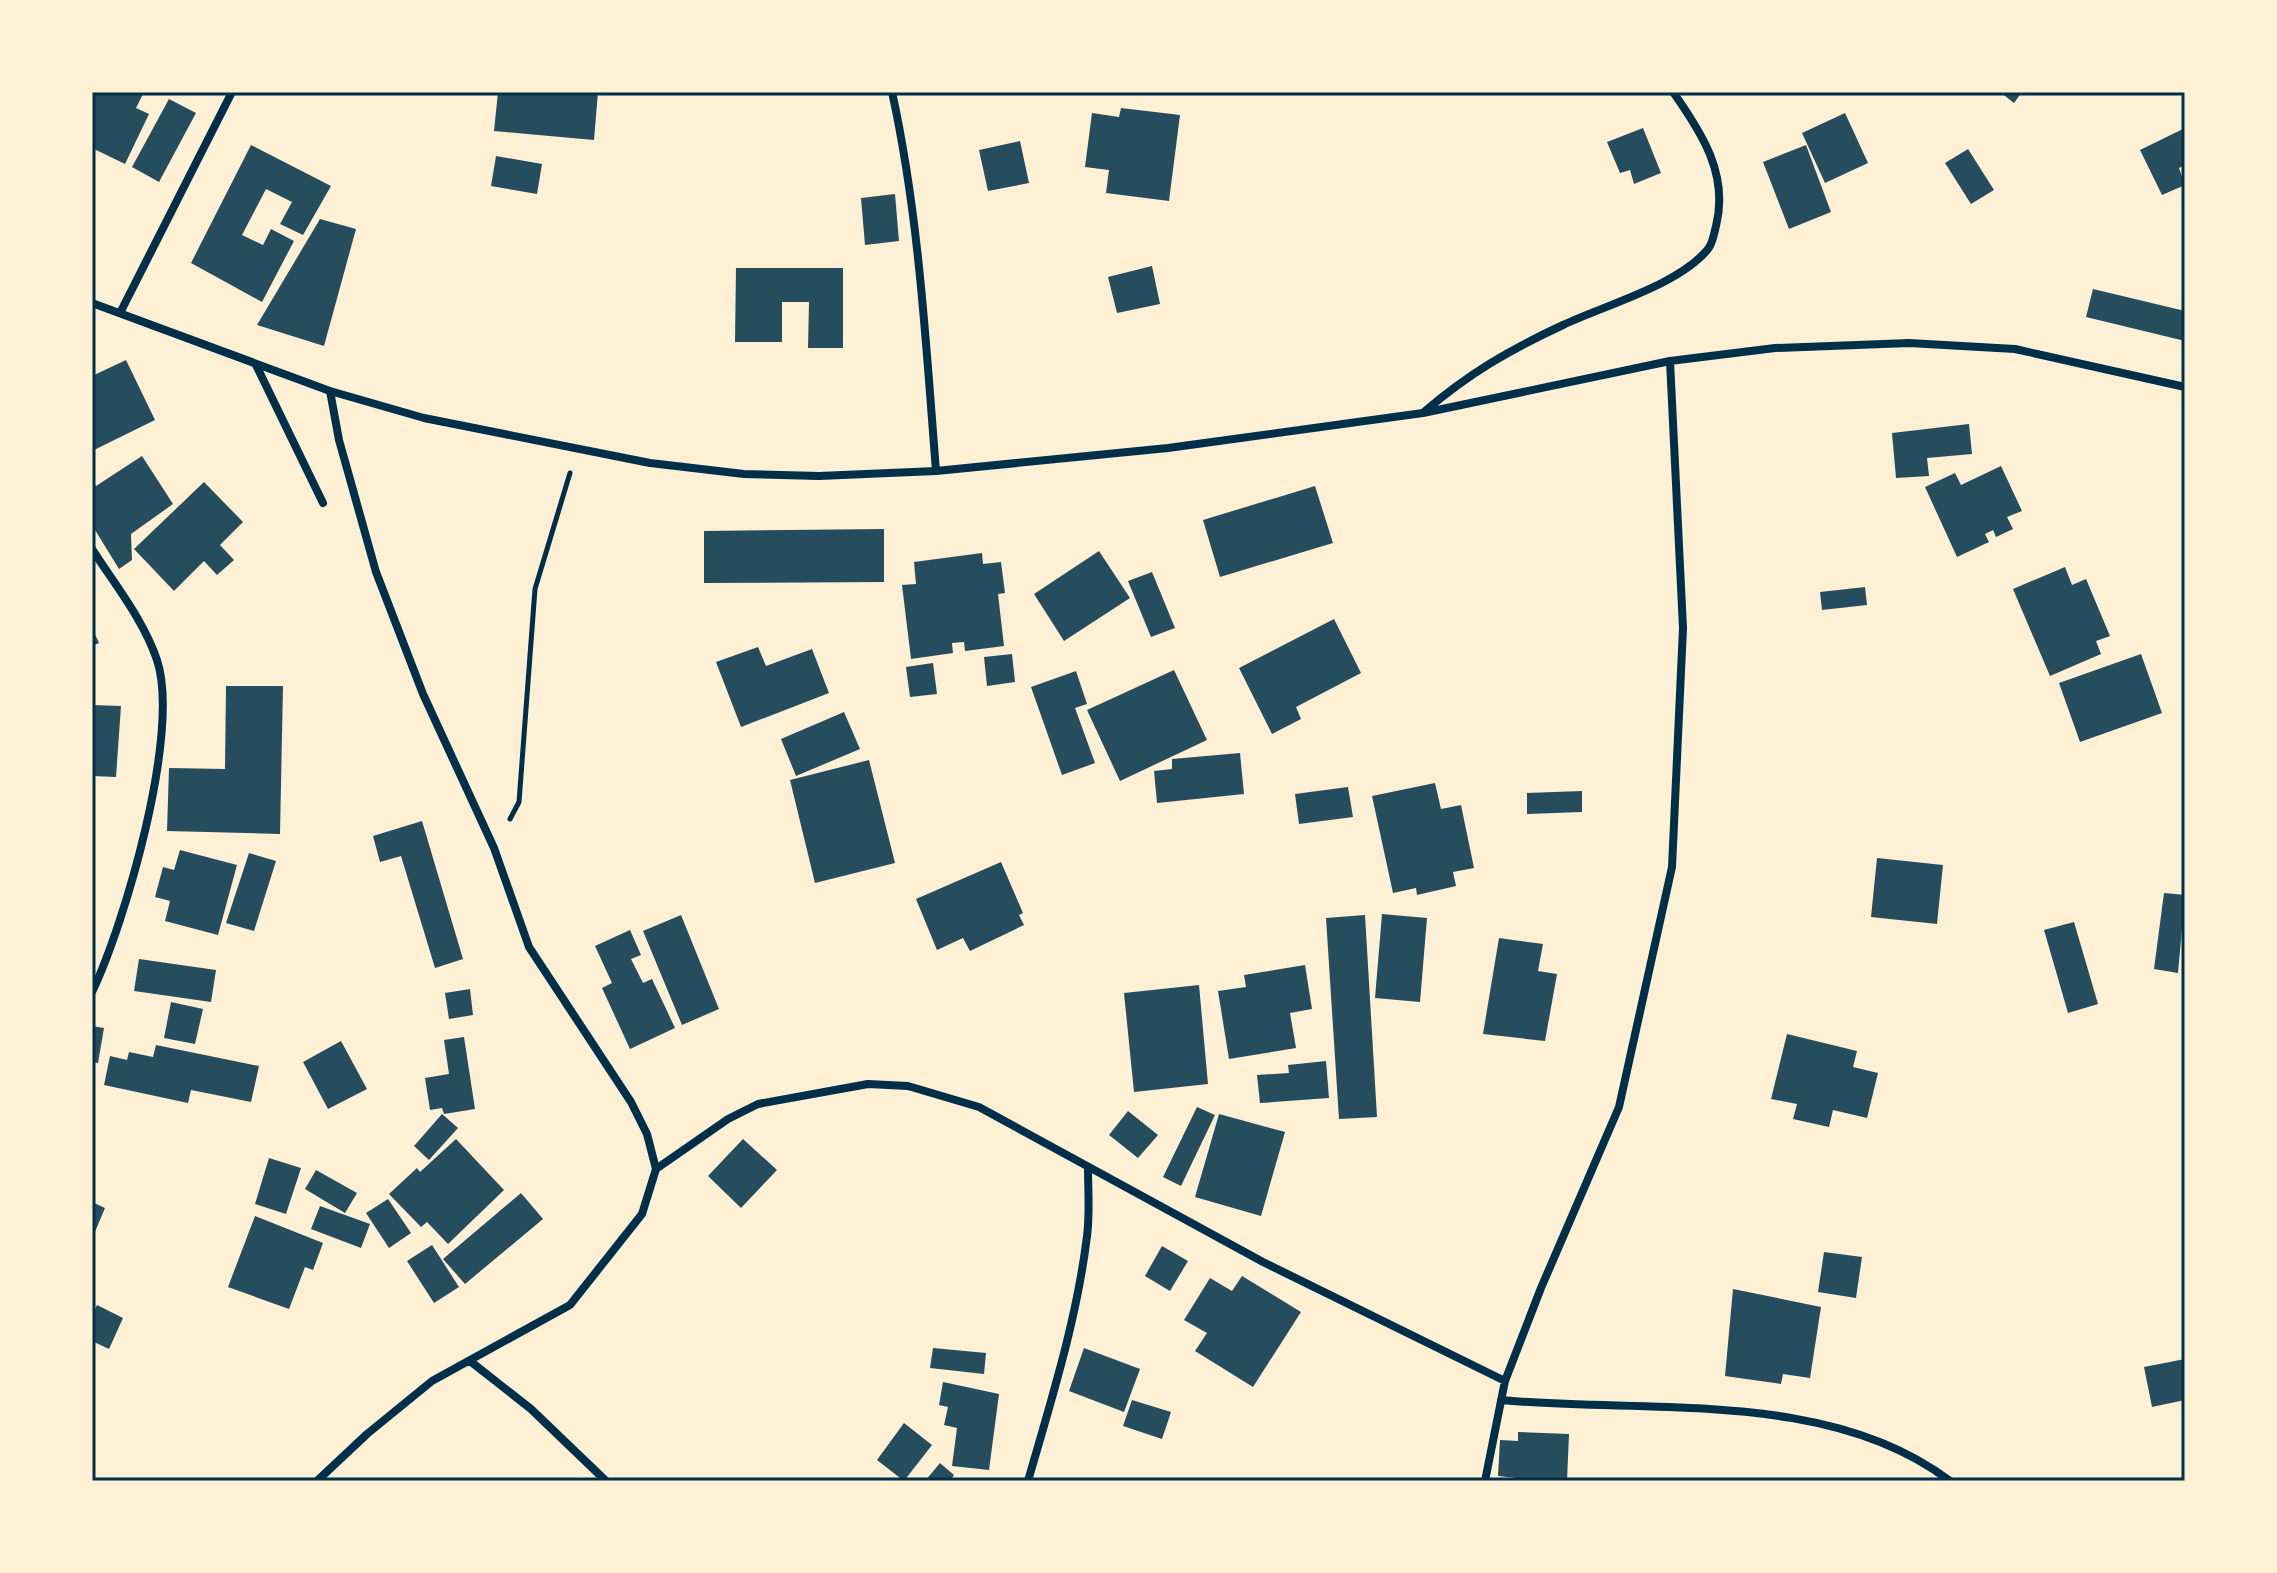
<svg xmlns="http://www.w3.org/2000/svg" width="2277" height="1573" font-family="Commissioner,sans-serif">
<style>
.building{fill:#264d5e}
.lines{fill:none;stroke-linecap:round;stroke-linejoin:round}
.path{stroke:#003049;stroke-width:5}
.minor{stroke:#003049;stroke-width:8}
.neatline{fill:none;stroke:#003049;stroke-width:3}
</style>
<rect width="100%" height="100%" fill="#fdf0d5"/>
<!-- building -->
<path class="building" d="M92,92H144L136,108L149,114L125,164L92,148Z
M498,92H598L594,140L494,131Z
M2000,92H2022L2014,103Z
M169,99L196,113L159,182L132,167Z
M1121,108L1180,115L1169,201L1106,193L1109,170L1085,167L1092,113L1119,117Z
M1845,113L1868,163L1825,183L1802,133Z
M1643,128L1661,173L1634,184L1630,170L1620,173L1607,142Z
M2185,128V165L2179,168L2185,185L2162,195L2140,150Z
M1020,141L1029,183L988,191L979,150Z
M251,145L331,186L303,235L280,224L292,202L266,189L242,235L263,245L271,229L294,241L262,302L191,263Z
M1806,145L1831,212L1789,229L1763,162Z
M1968,149L1994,190L1971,204L1945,163Z
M496,156L542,164L537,194L491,186Z
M895,194L899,241L865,245L861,198Z
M320,219L356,229L324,346L257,325Z
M1152,266L1160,304L1117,313L1108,277Z
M736,268H843V348H808L809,302H782V342H735Z
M2093,289L2185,311V341L2086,317Z
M126,360L155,420L92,451V376Z
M1969,424L1972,454L1927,458L1929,476L1896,478L1892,433Z
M142,456L173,504L131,534L132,560L119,569L92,525V479L96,486Z
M2001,466L2022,511L2007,517L2013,529L1996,537L1993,530L1985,534L1989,542L1957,557L1925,487L1955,473L1961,485Z
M204,482L243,522L220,545L234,560L217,575L204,561L174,591L134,549Z
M1315,486L1333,543L1220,577L1203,520Z
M884,529V582L704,583V531Z
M1099,551L1130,598L1064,641L1034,594Z
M982,553L983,564L1001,562L1005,593L998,594L1004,646L965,651L964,642L952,643L953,653L911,659L902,585L916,584L914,562Z
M2065,567L2072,585L2086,579L2110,636L2096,641L2101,654L2050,676L2013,589Z
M1152,572L1175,628L1151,637L1128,581Z
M1865,587L1867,605L1822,610L1820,592Z
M1334,619L1361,673L1296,707L1301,719L1272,734L1239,668Z
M92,628L99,643L92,646Z
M758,647L766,666L812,649L829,693L741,727L716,662Z
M1012,654L1015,682L987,686L984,657Z
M2141,654L2162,713L2080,742L2059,683Z
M933,663L937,694L910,697L906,667Z
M1174,670L1207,740L1120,781L1087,710Z
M1076,671L1087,704L1075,708L1095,763L1062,775L1031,687Z
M226,686H283L280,834L167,831L169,768L225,769Z
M92,705L121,706L116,777L92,776Z
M844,712L860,749L796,776L781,739Z
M1240,753L1244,794L1157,803L1154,771L1172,769V759Z
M869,760L895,863L815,883L790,780Z
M1435,783L1441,809L1461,805L1474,868L1453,872L1456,886L1417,895L1416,888L1393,893L1372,796Z
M1348,787L1353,817L1299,824L1295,794Z
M1582,791V812L1527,814V793Z
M422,821L463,959L435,968L401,856L380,862L373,836Z
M180,850L237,865L218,935L165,921L170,901L155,897L163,867L174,870Z
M249,853L276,861L254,931L226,923Z
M1877,858L1943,865L1937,924L1871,917Z
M1001,862L1023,913L1019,915L1024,925L970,951L963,938L937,950L916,899Z
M2164,893L2185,895L2178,973L2154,969Z
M1382,914L1427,918L1420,1002L1375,998Z
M681,915L719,1009L682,1025L643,931Z
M1365,915L1377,1117L1339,1119L1326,918Z
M2074,922L2098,1004L2068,1013L2044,930Z
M630,930L641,955L631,959L643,983L652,979L675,1028L630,1049L602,988L612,983L595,946Z
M1499,938L1543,944L1538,971L1557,974L1545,1041L1483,1034Z
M139,959L216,970L211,1002L134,991Z
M1305,965L1312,1009L1290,1013L1296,1048L1229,1059L1218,991L1246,987L1244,975Z
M1199,985L1208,1084L1134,1092L1124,993Z
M470,989L473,1015L449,1019L445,993Z
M171,1002L203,1009L195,1044L164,1038Z
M92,1026L104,1028L98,1063L92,1062Z
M1787,1034L1857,1051L1853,1067L1878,1073L1867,1118L1833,1110L1829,1127L1793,1119L1797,1104L1771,1099Z
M464,1037L475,1109L444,1114L442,1108L430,1110L425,1078L449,1074L444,1040Z
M341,1041L367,1089L328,1109L303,1062Z
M156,1045L259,1066L251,1102L191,1090L188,1103L104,1085L110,1056L127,1060L129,1052L153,1057Z
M1326,1061L1329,1098L1260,1103L1257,1075L1289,1073L1288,1065Z
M1197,1107L1215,1115L1181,1186L1163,1177Z
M1128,1111L1158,1135L1138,1158L1109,1135Z
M442,1114L458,1128L429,1160L414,1146Z
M1219,1114L1285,1132L1261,1216L1195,1197Z
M456,1139L504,1190L448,1244L427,1222L421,1227L389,1194L417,1168L420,1172Z
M743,1139L777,1170L741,1208L708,1176Z
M269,1158L301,1168L286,1214L255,1204Z
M316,1170L357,1193L345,1213L305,1189Z
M521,1193L543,1219L465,1284L443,1259Z
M388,1199L411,1233L389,1248L366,1213Z
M92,1202L105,1208L92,1239Z
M320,1206L370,1224L361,1248L311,1229Z
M255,1216L323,1243L313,1270L305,1267L289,1309L228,1287Z
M432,1245L459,1287L434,1303L407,1261Z
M1162,1246L1188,1261L1170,1291L1145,1276Z
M1824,1252L1862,1257L1856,1298L1818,1292Z
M1242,1276L1301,1312L1253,1387L1195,1351L1207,1333L1184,1320L1210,1278L1232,1291Z
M1733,1289L1821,1307L1810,1378L1783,1374L1781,1384L1725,1376Z
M97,1305L123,1318L109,1349L92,1341V1316Z
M933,1348L986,1353L984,1374L930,1368Z
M1084,1348L1140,1369L1124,1412L1069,1391Z
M2185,1359V1400L2152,1407L2144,1367Z
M943,1382L999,1394L989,1470L952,1466L957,1428L944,1425L948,1407L939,1405Z
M1132,1400L1171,1412L1162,1439L1123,1426Z
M904,1423L932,1445L904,1481L877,1460Z
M1518,1432L1569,1434L1567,1481H1516V1478L1498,1476L1500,1440L1518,1441Z
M940,1463L954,1475L950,1481H925Z"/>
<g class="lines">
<!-- path -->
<path class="path" d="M510,819L519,802L535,589L570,473"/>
<!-- minor -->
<path class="minor" d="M892,92C919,215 926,345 936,471
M92,303L330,391L424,418L650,463L744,474L819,476L936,471L1168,448L1423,413L1670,361L1775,348L1909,343L2015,349L2185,387
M120,313L232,92
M256,365L323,503
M1424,412C1468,374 1509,350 1563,325C1605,305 1679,285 1708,249C1713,243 1714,233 1716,226C1729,175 1702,133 1673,92
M92,549C115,585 143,619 157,660C181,732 125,923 92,992
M656,1169L728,1119L758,1104L868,1084L908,1086L979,1107L1263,1262L1505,1381
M470,1361L531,1409L606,1481
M1501,1400C1647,1414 1828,1388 1950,1481
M317,1481L367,1434L432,1381L570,1305L642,1214L656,1169L647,1134L631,1102L529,947L494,848L423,694L376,572L339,440L330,391
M1028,1481C1051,1401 1077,1319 1087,1236C1090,1214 1088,1190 1088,1168
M1485,1481L1505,1381L1541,1288L1619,1107L1672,867L1683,628L1670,361"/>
</g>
<!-- border -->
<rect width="2277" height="1573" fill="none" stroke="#fdf0d5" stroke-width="188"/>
<rect x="94" y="94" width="2089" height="1385" class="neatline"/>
</svg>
